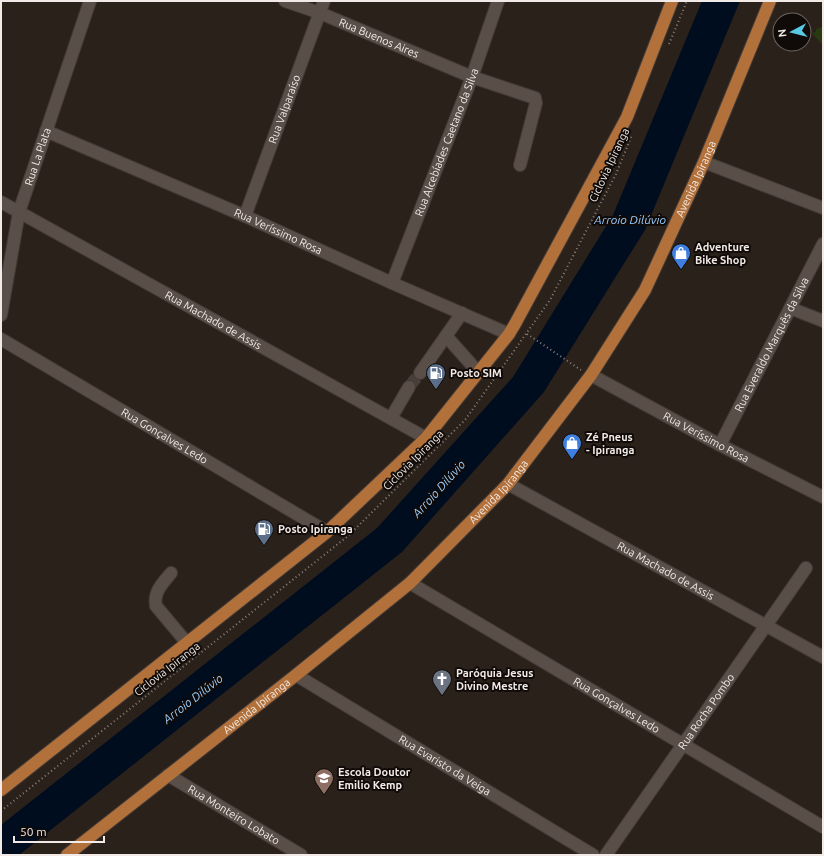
<svg xmlns="http://www.w3.org/2000/svg" width="824" height="856" font-family="Ubuntu,sans-serif">
<style>
.green{fill:#293a11}
.water{fill:#000d1f}
.lines{fill:none;stroke-linecap:round;stroke-linejoin:round}
.minor-tunnel{stroke:#493f39;stroke-width:12;stroke-dasharray:12 6;stroke-linecap:butt}
.minor-casing{stroke:#443b37;stroke-width:14}
.major-casing{stroke:#443b37;stroke-width:14}
.path{stroke:#89817c;stroke-width:2;stroke-dasharray:1 3;stroke-linecap:butt}
.minor{stroke:#594e48;stroke-width:12}
.major{stroke:#b2713a;stroke-width:12}
.labels{text-anchor:middle;stroke-width:4;stroke-linejoin:round;paint-order:stroke}
.street-label{font-size:11px;fill:#f1eae6;stroke:#100b09}
.poi-label{font-size:11px;font-weight:bold;fill:#f1eae6;stroke:#100b09;text-anchor:start}
.water-label{font-size:12px;font-style:italic;fill:#9acdff;stroke:#100b09}
</style>
<rect width="100%" height="100%" fill="#2b211b"/>
<!-- green -->
<path class="green" d="M823,27V40L822,41V44L812,33L816,32V29Z"/>
<!-- water -->
<path class="water" d="M702,1H740L645,230L544,392L402,552L19,855H1V825L377,528L513,377L613,215Z"/>
<g class="lines">
<!-- minor-tunnel -->
<path class="minor-tunnel" d="M409,387L420,373"/>
<defs>
<g id="minor">
<path id="s1" d="M285,1L320,13L472,77L535,98L536,103L520,165"/>
<path id="s2" d="M46,131L245,216L392,283L509,334"/>
<path d="M704,162L823,208"/>
<path id="s3" d="M1,202L426,438"/>
<path id="s4" d="M245,216L324,1"/>
<path id="s5" d="M392,283L472,77L498,1"/>
<path d="M790,308L823,321"/>
<path id="s6" d="M1,315L19,212L90,1"/>
<path d="M446,336L478,372"/>
<path id="s7" d="M1,339L327,532"/>
<path d="M420,373L462,313"/>
<path id="s8" d="M591,375L720,445L823,497"/>
<path d="M391,418L409,387"/>
<path id="s9" d="M720,445L823,244"/>
<path id="s10" d="M508,484L823,657"/>
<path d="M171,573C163,583 153,592 156,606L187,643"/>
<path id="s11" d="M410,583L823,827"/>
<path id="s12" d="M296,675L593,855"/>
<path id="s13" d="M168,775L301,855"/>
<path id="s14" d="M606,855L806,568"/>
</g>
<g id="major">
<path d="M1,790L327,532L426,438L509,334L515,324L627,117L672,1"/>
<path id="s15" d="M67,855L296,675L410,583L508,484L591,375L645,290L704,162L770,1"/>
</g>
</defs>
<!-- minor casing -->
<use href="#minor" class="minor-casing"/>
<!-- major casing -->
<use href="#major" class="major-casing"/>
<!-- path -->
<path class="path" d="M669,44L687,1
M527,334L581,370
M1,811L348,536L465,420L550,300L616,174L632,135"/>
<!-- minor -->
<use href="#minor" class="minor"/>
<!-- major -->
<use href="#major" class="major"/>
</g>
<!-- icons -->
<defs>
<symbol id="shop-pin" viewBox="-11 -11 22 30"><path d="M0 17L-7.5 6A9.5 9.5 0 1 1 7.5 6Z" fill="#3f7fe0" stroke="#100b09"/><path d="M-5-2.5h2.3a2.7 3.5 0 0 1 5.4 0H5L5.5 6h-11ZM-1.5-2.5h3a1.5 2.3 0 0 0-3 0Z" fill="#fff"/></symbol>
<symbol id="fuel-pin" viewBox="-11 -11 22 30"><path d="M0 17L-7.5 6A9.5 9.5 0 1 1 7.5 6Z" fill="#5c6f8a" stroke="#100b09"/><path d="M-5.5-6h7V0h2V4h1.3V-2.5L3-4.5l.8-.8L6-3V5H2.5V1h-1V6h-7ZM-4.2-4.7v3.2H.2V-4.7Z" fill="#fff"/></symbol>
<symbol id="church-pin" viewBox="-11 -11 22 30"><path d="M0 17L-7.5 6A9.5 9.5 0 1 1 7.5 6Z" fill="#6b7280" stroke="#100b09"/><path d="M-1.2-6h2.4v3.5h3.3v2.4h-3.3V6h-2.4V-.1h-3.3v-2.4h3.3Z" fill="#fff"/></symbol>
<symbol id="school-pin" viewBox="-11 -11 22 30"><path d="M0 17L-7.5 6A9.5 9.5 0 1 1 7.5 6Z" fill="#8d6e63" stroke="#100b09"/><path d="M0-5L7-2L0 1L-7-2ZM-4 1L0 2.5L4 1V4Q0 6-4 4Z" fill="#fff"/></symbol>
</defs>
<g fill-rule="evenodd">
<use href="#shop-pin" x="670" y="242" width="22" height="30"/>
<use href="#fuel-pin" x="425" y="362" width="22" height="30"/>
<use href="#shop-pin" x="561" y="432" width="22" height="30"/>
<use href="#fuel-pin" x="253" y="518" width="22" height="30"/>
<use href="#church-pin" x="431" y="668" width="22" height="30"/>
<use href="#school-pin" x="313" y="767" width="22" height="30"/>
</g>
<g class="labels">
<!-- street labels -->
<g class="street-label">
<text dy="4" stroke="none"><textPath href="#s1" startOffset="101">Rua Buenos Aires</textPath></text>
<text dy="4" stroke="none"><textPath href="#s4" startOffset="114">Rua Valparaíso</textPath></text>
<text dy="4" stroke="none"><textPath href="#s5" startOffset="151">Rua Alcebíades Caetano da Silva</textPath></text>
<text dy="4" stroke="none"><textPath href="#s6" startOffset="163">Rua La Plata</textPath></text>
<text transform="translate(609 165) rotate(-65)" y="4">Ciclovia Ipiranga</text>
<text dy="4" stroke="none"><textPath href="#s15" startOffset="937">Avenida Ipiranga</textPath></text>
<text dy="4" stroke="none"><textPath href="#s2" startOffset="253">Rua Veríssimo Rosa</textPath></text>
<text dy="4" stroke="none"><textPath href="#s3" startOffset="243">Rua Machado de Assis</textPath></text>
<text dy="4" stroke="none"><textPath href="#s9" startOffset="113">Rua Everaldo Marquês da Silva</textPath></text>
<text dy="4" stroke="none"><textPath href="#s7" startOffset="190">Rua Gonçalves Ledo</textPath></text>
<text dy="4" stroke="none"><textPath href="#s8" startOffset="131">Rua Veríssimo Rosa</textPath></text>
<text transform="translate(413 460) rotate(-45)" y="4">Ciclovia Ipiranga</text>
<text dy="4" stroke="none"><textPath href="#s15" startOffset="565">Avenida Ipiranga</textPath></text>
<text dy="4" stroke="none"><textPath href="#s10" startOffset="180">Rua Machado de Assis</textPath></text>
<text transform="translate(167 669) rotate(-38)" y="4">Ciclovia Ipiranga</text>
<text dy="4" stroke="none"><textPath href="#s11" startOffset="240">Rua Gonçalves Ledo</textPath></text>
<text dy="4" stroke="none"><textPath href="#s15" startOffset="241">Avenida Ipiranga</textPath></text>
<text dy="4" stroke="none"><textPath href="#s14" startOffset="175">Rua Rocha Pombo</textPath></text>
<text dy="4" stroke="none"><textPath href="#s12" startOffset="174">Rua Evaristo da Veiga</textPath></text>
<text dy="4" stroke="none"><textPath href="#s13" startOffset="77">Rua Monteiro Lobato</textPath></text>
</g>
<!-- poi labels -->
<g class="poi-label">
<text x="695" y="251">Adventure<tspan x="695" dy="13">Bike Shop</tspan></text>
<text x="450" y="377">Posto SIM</text>
<text x="586" y="441">Zé Pneus<tspan x="586" dy="13">- Ipiranga</tspan></text>
<text x="278" y="533">Posto Ipiranga</text>
<text x="456" y="677">Paróquia Jesus<tspan x="456" dy="13">Divino Mestre</tspan></text>
<text x="338" y="776">Escola Doutor<tspan x="338" dy="13">Emilio Kemp</tspan></text>
</g>
<!-- water labels -->
<g class="water-label">
<text x="630" y="224">Arroio Dilúvio</text>
<text transform="translate(439 489) rotate(-48)" y="4">Arroio Dilúvio</text>
<text transform="translate(193 699) rotate(-38)" y="4">Arroio Dilúvio</text>
</g>
</g>
<!-- border -->
<rect width="824" height="856" fill="none" stroke="#f1eae6" stroke-width="4"/>
<!-- north arrow -->
<g transform="translate(792 32) rotate(263)"><circle r="19" fill="#100b09" stroke="#6a6461"/>
<path d="M0-3L7 15L0 10L-7 15Z" fill="#57c9e2"/>
<text y="-6" font-size="11" font-weight="bold" text-anchor="middle" fill="#f1eae6">N</text>
</g>
<!-- scale -->
<path d="M14 836v6h90v-6" fill="none" stroke="#f1eae6" stroke-width="2"/>
<text x="20" y="836" font-size="12" fill="#f1eae6" stroke="#100b09" stroke-width="3" paint-order="stroke">50 m</text>
</svg>
